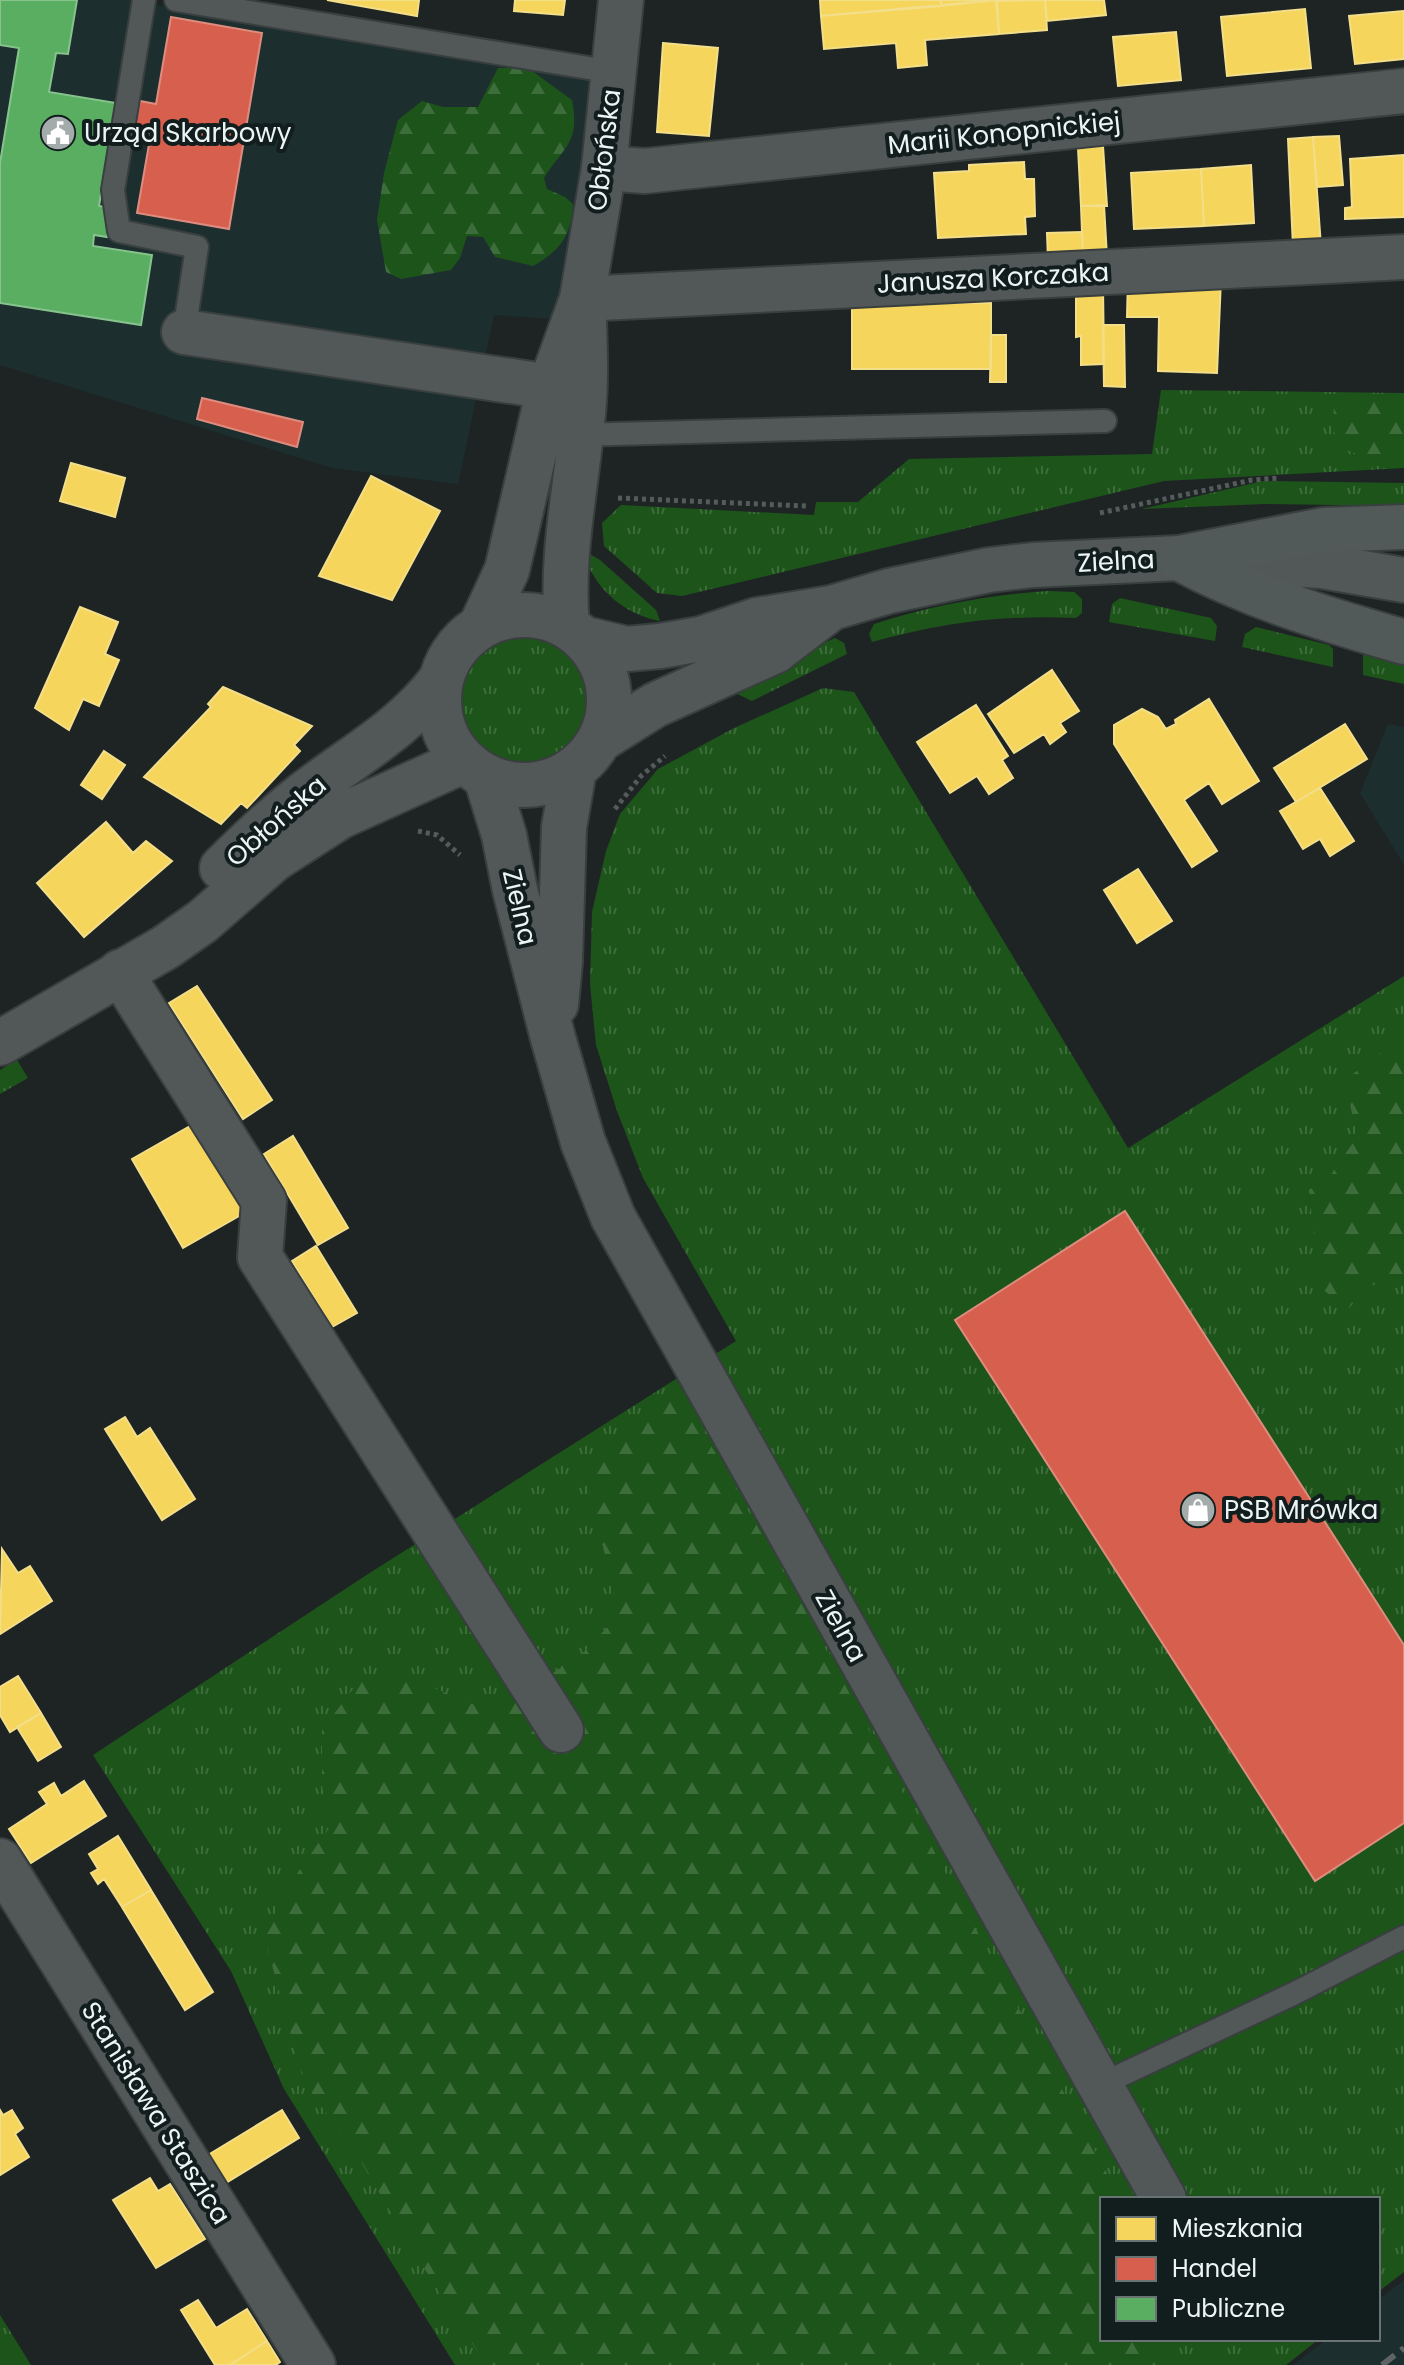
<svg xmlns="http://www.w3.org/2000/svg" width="1404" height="2365" font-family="Poppins,sans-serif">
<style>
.built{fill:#1c2e2e}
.grass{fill:url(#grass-tufts)}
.forest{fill:url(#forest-firs)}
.homes{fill:#f6d55c;stroke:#f3de8a;stroke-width:2}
.shops{fill:#d6604d;stroke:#dd8c7f;stroke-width:2}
.public{fill:#5aae61;stroke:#86c38d;stroke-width:2}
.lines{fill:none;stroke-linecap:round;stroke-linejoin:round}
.service-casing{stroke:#393f3f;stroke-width:26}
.minor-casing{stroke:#393f3f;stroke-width:48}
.tertiary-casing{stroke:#393f3f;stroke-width:48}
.secondary-casing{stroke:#393f3f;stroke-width:48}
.path{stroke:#555b5b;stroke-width:5;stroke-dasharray:4 4;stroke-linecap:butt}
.service{stroke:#525757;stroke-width:22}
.minor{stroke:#525757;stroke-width:44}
.tertiary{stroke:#525757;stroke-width:44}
.secondary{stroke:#515a58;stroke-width:44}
.rail{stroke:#5f6363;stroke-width:6;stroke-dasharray:16 8;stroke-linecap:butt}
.labels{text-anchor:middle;stroke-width:8;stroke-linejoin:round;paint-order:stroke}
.poi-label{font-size:26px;fill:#ecf4f4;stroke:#121d1d;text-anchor:start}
.street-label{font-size:26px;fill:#ecf4f4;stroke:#121d1d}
</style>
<defs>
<pattern id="grass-tufts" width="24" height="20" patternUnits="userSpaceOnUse" patternTransform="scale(2)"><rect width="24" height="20" fill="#1d541a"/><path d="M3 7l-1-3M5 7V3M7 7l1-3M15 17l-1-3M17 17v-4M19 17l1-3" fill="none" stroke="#3e6d3c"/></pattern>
<pattern id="forest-firs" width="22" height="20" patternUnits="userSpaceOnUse" patternTransform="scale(2)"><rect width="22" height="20" fill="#1d541a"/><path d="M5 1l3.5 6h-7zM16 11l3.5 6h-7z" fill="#3e6d3c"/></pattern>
</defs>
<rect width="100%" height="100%" fill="#1e2424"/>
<!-- built -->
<path class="built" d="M0,0H157V5L598,80L554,319L494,315L458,484L332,468L0,365Z
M1388,724L1404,727V865L1360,793Z
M1404,2280V2365H1293L1327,2339H1378V2300Z"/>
<!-- grass -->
<path class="grass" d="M1161,390L1404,393V468L1164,481L682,596L657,593L604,546L602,523L621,505L814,515L816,502H858L909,459L1152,454Z
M1263,481L1404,483V506L1264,504L1142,509Z
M583,550L600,560L656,610L660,621C623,614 592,587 583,550Z
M1048,591L1074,592L1082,599V613L1076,618C998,615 947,622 872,642L869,634L874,624C931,606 988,595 1048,591Z
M1120,598L1211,618L1217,626L1215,641L1109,622L1112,604Z
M1256,627L1329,645L1333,649V667L1242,647L1245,634Z
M456 701a68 68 0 1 1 136 0a68 68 0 1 1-136 0Z
M835,638L844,643L847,654L752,701L731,691L793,657Z
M1372,653L1404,663V684L1363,675V655Z
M823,688L854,692L1128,1148L1404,976V2272L1378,2292V2199H1102V2339H1319L1286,2365H455L284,2089L231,1971L93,1755L368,1574L736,1341L643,1178L617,1111L596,1045L590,984L592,912L606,851L620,814L658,769L734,728Z
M17,1060L28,1078L0,1094V1070Z
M0,2315L31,2365H0Z"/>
<!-- forest -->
<path class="forest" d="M498,68H528L572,100C580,143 565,145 544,178L547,189L565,197L573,204C571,236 561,250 533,266L495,257L483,237L467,236L460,258L451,270L401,279L386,272L377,220L384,173L398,120L422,101L443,107H478Z
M1404,400V456C1383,457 1343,461 1335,435C1332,426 1334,412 1334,402Z
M1404,1035V1274L1370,1286L1349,1308L1320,1288L1309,1190L1330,1176L1357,1137L1345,1080Z
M678,1388L796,1594L1108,2175L1125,2199H1102V2339H1177L1159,2365H486L417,2257L357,2155L304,2083L264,1935L289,1885L329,1828L322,1786V1730L359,1681L422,1683L494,1713L584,1652L615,1619L612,1566L589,1516L590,1474Z"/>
<!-- homes -->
<path class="homes" d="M327,0H419L417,16Z
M515,0H565L563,15L514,11Z
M820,0H941V6L821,16Z
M941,0H996L941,6Z
M996,0L999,34L925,40L927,65L898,68L896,43L824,49L821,16Z
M1045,0H1104L1106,15L1047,21Z
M1045,0L1047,30L999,34L997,1Z
M1305,9L1311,68L1227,76L1221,17Z
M1404,11V59L1355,64L1349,16Z
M1176,32L1181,80L1118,86L1113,37Z
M663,43L718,48L709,136L657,132Z
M1339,136L1343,185L1317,187L1313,137Z
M1313,137L1321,246L1293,247L1288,139Z
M1103,146L1107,206H1081L1078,148Z
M1404,155V217L1345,219V208L1352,207L1350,159Z
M1024,162L1025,179H1034L1035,216L1025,217L1026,234L938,238L934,173L969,171V165Z
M1251,165L1254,223L1204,226L1201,169Z
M1201,169L1204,226L1134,229L1131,173Z
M1104,205L1107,257L1083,258L1081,206Z
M1082,232L1083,258L1048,260L1047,233Z
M1128,278L1221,279L1217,373L1158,371L1159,317H1127Z
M1103,286L1104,364L1081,365V336L1076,337V287Z
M852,303H991V369H852Z
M1103,325H1124L1125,387L1104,386Z
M991,335H1006V382H990Z
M71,463L125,478L115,517L60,501Z
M371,476L440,511L392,600L319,576Z
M80,607L118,622L105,654L119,660L99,706L83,699L69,730L35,708Z
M1052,670L1079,711L1060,723L1066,732L1050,744L1044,734L1014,753L988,714Z
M223,687L312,726L294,745L300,751L247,808L241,803L221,824L144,777L211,707L208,704Z
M1209,699L1259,781L1222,804L1209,783L1184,800L1217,851L1192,867L1114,744V725L1142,709L1158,717L1166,729L1176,724L1175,720Z
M976,705L1008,756L1002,760L1013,778L989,794L977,776L950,793L917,742Z
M1345,724L1367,759L1296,802L1274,768Z
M104,751L125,765L102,799L81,785Z
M1320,788L1354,841L1330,856L1320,839L1303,849L1280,811Z
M106,822L133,853L146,841L172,861L84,937L37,883Z
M1138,869L1172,921L1137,943L1104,890Z
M197,986L272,1100L243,1119L169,1003Z
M197,1122L248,1211L183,1248L132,1159Z
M293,1136L348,1228L318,1245L264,1154Z
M316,1246L357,1313L332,1327L292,1261Z
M125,1417L137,1437L150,1428L195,1499L162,1520L105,1429Z
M2,1549L18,1573L30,1566L52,1601L0,1634Z
M18,1676L41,1713L10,1732L0,1715V1687Z
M41,1713L61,1747L38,1761L17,1727Z
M84,1781L106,1816L31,1863L9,1829L47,1804L39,1792L54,1783L61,1796Z
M118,1836L151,1890L122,1907L104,1879L98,1884L91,1873L98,1869L89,1854Z
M151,1890L213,1992L185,2010L122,1907Z
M0,2110L3,2115L12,2110L23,2128L15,2134L29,2157L0,2175Z
M282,2110L299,2138L226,2183L208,2155Z
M150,2178L158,2191L170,2184L205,2239L156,2268L113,2200Z
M198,2300L216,2328L247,2309L267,2341L230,2365H215L181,2310Z
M267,2341L280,2362L276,2365H230Z"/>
<!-- shops -->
<path class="shops" d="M171,17L262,33L229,229L137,213L151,133L134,130L140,101L156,104Z
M202,398L303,422L297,447L197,419Z
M1125,1211L1404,1645V1823L1315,1881L955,1320Z"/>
<!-- public -->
<path class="public" d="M0,0H77L68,54L56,53L49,92L116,103L99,206L112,208L107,237L94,235L93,246L152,255L141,325L0,303V163L19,48L0,45Z"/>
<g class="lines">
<defs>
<path id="service" d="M144,0L113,190L119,231L197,247L184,332
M176,0L613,72
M576,435L1105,421
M1100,2085L1295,1993L1404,1937"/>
<path id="minor" d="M604,168L645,171L1404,91
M582,299L1404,257
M184,332L584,392
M486,777L504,835L515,890L553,1038L583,1142L613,1217L1164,2199
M120,972L264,1201L260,1257L561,1730
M556,1004L560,962L564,827L574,770
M0,1861L313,2365"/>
<path id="tertiary" d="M439 700a85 85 0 1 1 170 0a85 85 0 1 1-170 0Z
M481,626L507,570L548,393L582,299L604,168L621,0
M567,626C560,550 579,476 584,401C586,374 585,348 584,321
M585,639L627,649L660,646L701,639L757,620L831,608L889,591L989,570L1033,565L1179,558L1322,566L1404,580
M601,739L655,705L775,651L826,612
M222,868C245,845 269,822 295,801C345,760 401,733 441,680
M0,1043L166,947L203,921L274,859L339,817L463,761"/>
<path id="secondary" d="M1179,558C1252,597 1325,619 1404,642
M1179,558L1323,530L1404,527"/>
</defs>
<!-- service casing -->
<use href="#service" class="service-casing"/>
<!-- minor casing -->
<use href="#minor" class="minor-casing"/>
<!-- tertiary casing -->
<use href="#tertiary" class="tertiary-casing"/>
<!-- secondary casing -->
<use href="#secondary" class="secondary-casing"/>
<!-- path -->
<path class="path" d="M618,498L806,506
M1100,513L1252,480L1280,478
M615,809L641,776L665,756
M418,831L437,835L460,855"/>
<!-- service -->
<use href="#service" class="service"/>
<!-- minor -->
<use href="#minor" class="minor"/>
<!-- tertiary -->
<use href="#tertiary" class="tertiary"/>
<!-- secondary -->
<use href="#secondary" class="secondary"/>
<!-- rail -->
<path class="rail" d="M1382,2365L1404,2348"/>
</g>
<!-- icons -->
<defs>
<symbol id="civic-disc" viewBox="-11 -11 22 22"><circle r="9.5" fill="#a4abab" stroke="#121d1d"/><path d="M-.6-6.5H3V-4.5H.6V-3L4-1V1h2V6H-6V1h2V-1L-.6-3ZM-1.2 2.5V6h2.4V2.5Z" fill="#fff"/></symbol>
<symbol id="shop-disc" viewBox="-11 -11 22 22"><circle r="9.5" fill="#a4abab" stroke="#121d1d"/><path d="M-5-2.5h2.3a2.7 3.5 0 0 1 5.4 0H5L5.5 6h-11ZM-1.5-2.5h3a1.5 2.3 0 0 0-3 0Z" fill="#fff"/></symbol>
</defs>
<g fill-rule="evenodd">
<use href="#civic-disc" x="38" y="113" width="40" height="40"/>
<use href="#shop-disc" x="1178" y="1490" width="40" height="40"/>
</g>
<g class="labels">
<!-- poi labels -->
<g class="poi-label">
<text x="84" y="142">Urząd Skarbowy</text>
<text x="1224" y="1519">PSB Mrówka</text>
</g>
<!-- street labels -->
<g class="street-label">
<text transform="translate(1004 133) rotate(-6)" y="9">Marii Konopnickiej</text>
<text transform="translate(604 150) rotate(-83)" y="9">Obłońska</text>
<text transform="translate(993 278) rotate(-3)" y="9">Janusza Korczaka</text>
<text transform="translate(1116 561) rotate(-3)" y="9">Zielna</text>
<text transform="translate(276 821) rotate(-41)" y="9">Obłońska</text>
<text transform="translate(520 907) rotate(77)" y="9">Zielna</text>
<text transform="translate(841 1626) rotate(61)" y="9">Zielna</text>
<text transform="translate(156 2113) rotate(58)" y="9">Stanisława Staszica</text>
</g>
</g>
<!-- legend -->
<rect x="1100" y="2197" width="280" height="144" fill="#121d1d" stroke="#697373" stroke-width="2"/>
<rect x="1116" y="2217" width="40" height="24" fill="#f6d55c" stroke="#697373" stroke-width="2"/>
<text x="1172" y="2237" font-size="24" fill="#ecf4f4">Mieszkania</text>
<rect x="1116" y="2257" width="40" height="24" fill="#d6604d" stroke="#697373" stroke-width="2"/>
<text x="1172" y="2277" font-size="24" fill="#ecf4f4">Handel</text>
<rect x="1116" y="2297" width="40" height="24" fill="#5aae61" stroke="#697373" stroke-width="2"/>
<text x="1172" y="2317" font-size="24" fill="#ecf4f4">Publiczne</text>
</svg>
